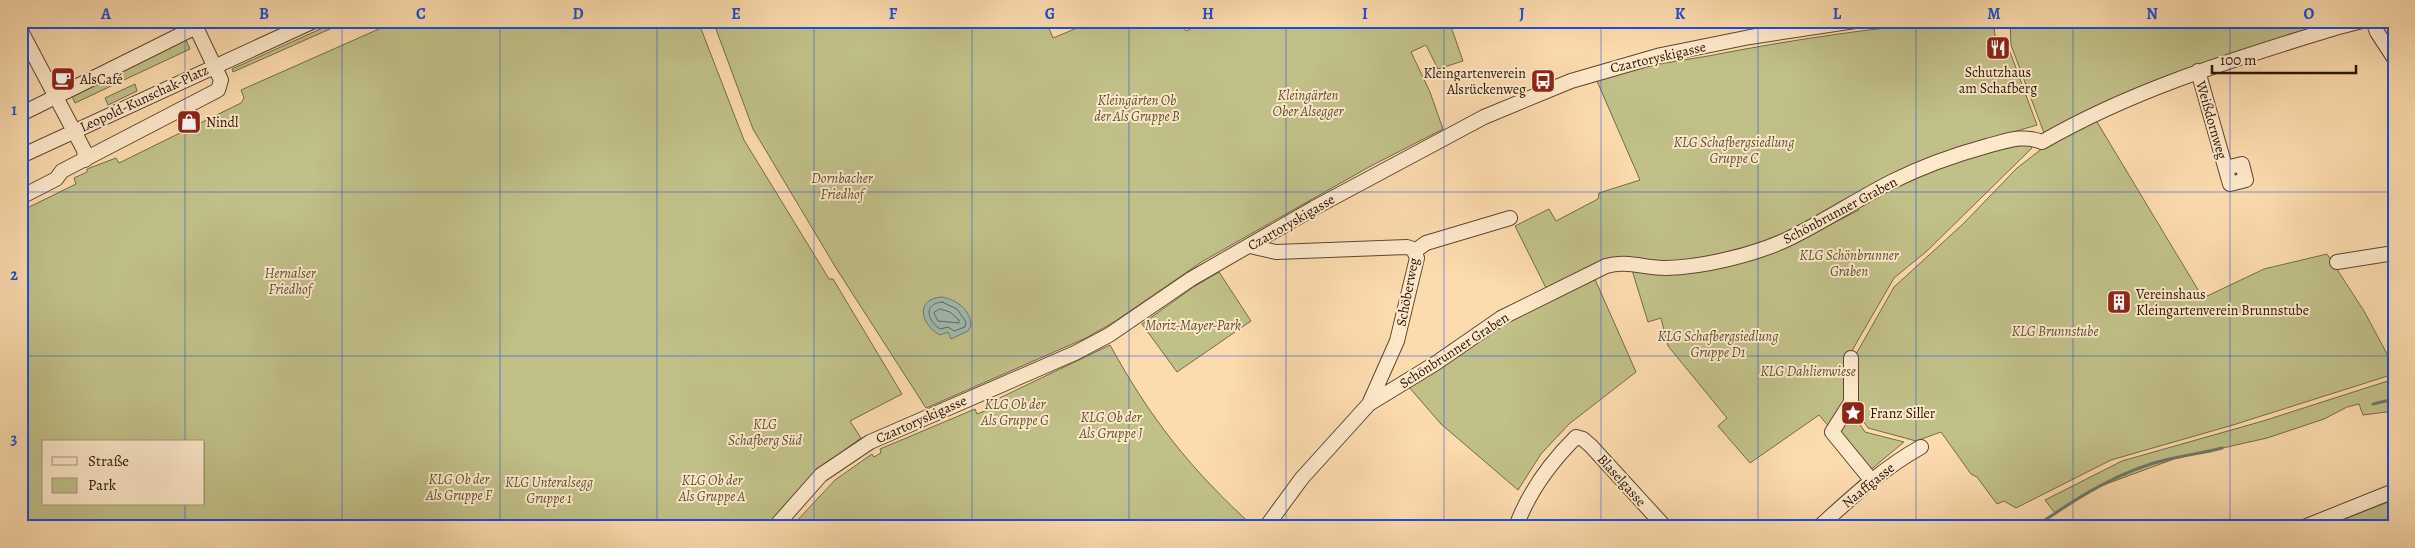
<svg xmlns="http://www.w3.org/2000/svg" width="2415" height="548" font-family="Alegreya,serif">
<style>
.green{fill:#c1c089;stroke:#756a48;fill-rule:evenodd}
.water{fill:#a0bab0;stroke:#70786c}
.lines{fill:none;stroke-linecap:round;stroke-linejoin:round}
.shore{stroke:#64685b;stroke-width:1}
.stream{stroke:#70786c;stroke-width:3}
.minor-casing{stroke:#5e4630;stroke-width:16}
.minor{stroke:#fde8ca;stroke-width:14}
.grid{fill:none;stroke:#1d4ed8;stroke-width:1;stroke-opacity:0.55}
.labels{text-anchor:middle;stroke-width:4;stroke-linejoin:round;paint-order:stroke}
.street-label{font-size:14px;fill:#291506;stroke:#fde8ca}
.poi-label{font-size:14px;fill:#291506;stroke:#fde8ca;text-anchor:start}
.park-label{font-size:14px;font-style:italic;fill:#5e5134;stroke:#fde8ca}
.neatline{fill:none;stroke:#1d4ed8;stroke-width:2}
.grid-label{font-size:16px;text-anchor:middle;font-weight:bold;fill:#1d4ed8}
</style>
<rect width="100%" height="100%" fill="#fcdbae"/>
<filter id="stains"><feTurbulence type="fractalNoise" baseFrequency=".004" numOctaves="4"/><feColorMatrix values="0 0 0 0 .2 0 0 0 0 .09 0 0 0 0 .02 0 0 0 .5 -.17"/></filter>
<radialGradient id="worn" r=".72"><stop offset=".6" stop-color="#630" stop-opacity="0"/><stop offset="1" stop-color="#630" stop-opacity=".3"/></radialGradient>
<!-- green -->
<path class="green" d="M338,21H348L233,72L232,69Z
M397,21H698L744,140L829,279H833L902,394L850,421L861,438L820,468L766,527H21V211L76,184L74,178L87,172V169L116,158L119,163L241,103L244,98L241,90ZM44,442H204V504H44Z
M713,21H1046L1053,38L1094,21H1180L1186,31L1207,21H1449L1463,61L1438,69L1426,45L1411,52L1430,92L1443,129L1369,167L1203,261L1114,322L1086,338L926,408L836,268L753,129Z
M1954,21H1993L1996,42L2006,41L2037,125L1943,153L1784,235L1749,248L1678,263L1618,257L1547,290L1515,226L1549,209L1556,221L1598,199L1599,193L1640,180L1597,81C1632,67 1672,62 1708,56C1790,40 1871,28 1954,21Z
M2010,21H2338L2159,79L2044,133L2011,45Z
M186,40L190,49L75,103L72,96Z
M135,84L137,91L108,105L105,98Z
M2094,117L2203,298L2264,269L2327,254L2364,311L2394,367V374L2233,425L2111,460L2016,508L2004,501L1997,504L1977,477L1971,474L1941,432L1916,441L1868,428L1853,407L1855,356L1894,287L1963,224L2017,168L2066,130Z
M2030,144L2032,148L1927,251L1894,278L1846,361L1849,401L1830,428L1819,415L1750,463L1718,426L1727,418L1668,346L1661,318L1648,322L1632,270L1792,244L1859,210L1857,207C1912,179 1968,153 2030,144Z
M1219,272L1251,321L1177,372L1142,324L1195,286Z
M1594,277L1636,372L1569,424L1541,454L1518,490L1441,424L1408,386L1491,330Z
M1110,345C1150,418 1191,470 1254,527L792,526L835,480L872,454L874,457L881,453L880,449L975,409L977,414L987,410L985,405Z
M2394,379V411L2363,415L2359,404L2347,407L2324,419L2267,438L2174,459L2098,487L2055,513L2045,500L2122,461L2263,421Z
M1851,411L1865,432L1904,442L1868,472L1837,433Z
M2393,500L2394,527H2324Z"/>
<!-- water -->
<path class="water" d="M942,297C957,300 971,310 971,326L968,331L951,339L948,332L940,335C921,325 914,299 942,297Z"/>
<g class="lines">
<!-- shore -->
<path class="shore" d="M942,302L957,309L966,322L965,327L954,331L948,327L940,329C928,321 922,304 942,302Z
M940,309L950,312L959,320V323L938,321L934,313Z"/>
<!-- stream -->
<path class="stream" d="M2373,404L2394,399
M2035,527C2075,499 2120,470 2169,459C2186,455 2204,453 2222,448"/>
<defs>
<path id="minor" d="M2373,21L2377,32L2394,58
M21,31L84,150L85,160
M2198,71L2230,184L2246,180L2242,164L2226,168
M21,114L196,27
M21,156L314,21
M21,197L56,179L62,171L218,90L221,80L193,21
M1250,246L1276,252L1407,247L1413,249L1417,258L1397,341L1369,404
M1415,251L1426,243L1510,218
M2337,262L2394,253
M1851,358V402L1832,432L1872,481
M775,527L821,475L870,442L1075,353L1109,335L1191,279L1314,208L1484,117L1571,81L1661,55L1750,37L1855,21
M1266,527L1302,478L1369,404L1436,363L1501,318L1606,266C1626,260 1645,268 1666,268C1703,267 1754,255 1788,239C1823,222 1856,200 1891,182C1921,167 1954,155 1987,146C2007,141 2022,134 2042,142C2136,88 2232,60 2335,28L2362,21
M1516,527C1528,493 1551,462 1576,437L1583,439L1591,446L1665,527
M1819,527C1851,498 1883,468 1921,447
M2304,527L2394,491"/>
</defs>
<!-- minor casing -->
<use href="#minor" class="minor-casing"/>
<!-- minor -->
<use href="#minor" class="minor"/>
</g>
<!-- grid -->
<path class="grid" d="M185,21V442M342,21V527M500,21V527M657,21V527M814,21V527M972,21V527M1129,21V527M1286,21V527M1444,21V527M1601,21V527M1758,21V527M1916,21V527M2073,21V527M2230,21V527M21,192H2394M21,356H2394M185,504V527"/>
<!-- icons -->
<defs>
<symbol id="restaurant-square" viewBox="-11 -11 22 22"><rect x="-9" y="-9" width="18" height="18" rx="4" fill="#8f2418" stroke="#fde8ca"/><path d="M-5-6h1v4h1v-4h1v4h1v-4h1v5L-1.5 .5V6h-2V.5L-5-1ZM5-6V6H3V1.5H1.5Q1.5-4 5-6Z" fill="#fff"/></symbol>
<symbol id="cafe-square" viewBox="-11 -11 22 22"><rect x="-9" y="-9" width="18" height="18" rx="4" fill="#8f2418" stroke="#fde8ca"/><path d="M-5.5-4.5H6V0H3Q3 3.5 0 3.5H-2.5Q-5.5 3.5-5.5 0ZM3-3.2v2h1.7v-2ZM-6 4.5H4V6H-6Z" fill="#fff"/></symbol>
<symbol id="bus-square" viewBox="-11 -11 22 22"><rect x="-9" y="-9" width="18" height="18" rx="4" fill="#8f2418" stroke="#fde8ca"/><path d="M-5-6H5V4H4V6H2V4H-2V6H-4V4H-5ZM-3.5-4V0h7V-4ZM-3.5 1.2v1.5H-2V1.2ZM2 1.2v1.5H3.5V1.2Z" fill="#fff"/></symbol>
<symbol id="shop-square" viewBox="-11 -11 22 22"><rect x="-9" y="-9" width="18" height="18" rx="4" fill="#8f2418" stroke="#fde8ca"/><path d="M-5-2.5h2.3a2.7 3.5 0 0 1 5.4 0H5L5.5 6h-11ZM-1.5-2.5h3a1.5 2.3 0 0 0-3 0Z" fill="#fff"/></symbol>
<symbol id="building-square" viewBox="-11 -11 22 22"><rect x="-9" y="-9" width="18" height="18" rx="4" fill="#8f2418" stroke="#fde8ca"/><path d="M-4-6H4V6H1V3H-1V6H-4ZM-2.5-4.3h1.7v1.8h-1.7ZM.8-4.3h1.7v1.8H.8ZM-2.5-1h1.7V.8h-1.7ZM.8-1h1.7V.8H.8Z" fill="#fff"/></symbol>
<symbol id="sight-square" viewBox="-11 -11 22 22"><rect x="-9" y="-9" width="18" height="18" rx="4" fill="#8f2418" stroke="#fde8ca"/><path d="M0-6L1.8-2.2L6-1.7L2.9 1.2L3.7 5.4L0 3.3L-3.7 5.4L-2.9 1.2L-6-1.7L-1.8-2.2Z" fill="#fff"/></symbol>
</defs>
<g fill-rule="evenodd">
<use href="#restaurant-square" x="1984" y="34" width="28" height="28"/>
<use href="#cafe-square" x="49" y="65" width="28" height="28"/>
<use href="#bus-square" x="1529" y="67" width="28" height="28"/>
<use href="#shop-square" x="175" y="108" width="28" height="28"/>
<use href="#building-square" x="2105" y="288" width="28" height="28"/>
<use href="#sight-square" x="1839" y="399" width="28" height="28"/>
</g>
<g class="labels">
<!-- street labels -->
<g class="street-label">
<text transform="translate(1658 57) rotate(-13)" y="5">Czartoryskigasse</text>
<text transform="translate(144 98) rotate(-25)" y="5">Leopold-Kunschak-Platz</text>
<text transform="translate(2212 120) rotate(74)" y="5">Weißdornweg</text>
<text transform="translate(1840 210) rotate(-28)" y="5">Schönbrunner Graben</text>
<text transform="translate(1291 222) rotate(-30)" y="5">Czartoryskigasse</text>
<text transform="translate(1407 292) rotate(-79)" y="5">Schöberweg</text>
<text transform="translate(1454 350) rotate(-33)" y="5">Schönbrunner Graben</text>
<text transform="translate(921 419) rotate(-24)" y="5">Czartoryskigasse</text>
<text transform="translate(1622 480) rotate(48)" y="5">Blaselgasse</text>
<text transform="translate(1868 485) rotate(-39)" y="5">Naaffgasse</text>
</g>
<!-- poi labels -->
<g class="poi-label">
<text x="1998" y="77" text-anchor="middle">Schutzhaus<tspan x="1998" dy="16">am Schafberg</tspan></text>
<text x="1526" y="78" text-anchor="end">Kleingartenverein<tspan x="1526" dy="16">Alsrückenweg</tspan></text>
<text x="80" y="84">AlsCafé</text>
<text x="206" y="127">Nindl</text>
<text x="2136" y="299">Vereinshaus<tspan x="2136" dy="16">Kleingartenverein Brunnstube</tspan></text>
<text x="1870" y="418">Franz Siller</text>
</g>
<!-- park labels -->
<g class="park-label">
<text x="1308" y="100">Kleingärten<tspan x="1308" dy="16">Ober Alsegger</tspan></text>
<text x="1137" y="105">Kleingärten Ob<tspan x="1137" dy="16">der Als Gruppe B</tspan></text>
<text x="1734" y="147">KLG Schafbergsiedlung<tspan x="1734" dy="16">Gruppe C</tspan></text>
<text x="842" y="183">Dornbacher<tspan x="842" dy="16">Friedhof</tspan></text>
<text x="1849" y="260">KLG Schönbrunner<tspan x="1849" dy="16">Graben</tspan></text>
<text x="290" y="278">Hernalser<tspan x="290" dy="16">Friedhof</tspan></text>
<text x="1193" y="330">Moriz-Mayer-Park</text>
<text x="2055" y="336">KLG Brunnstube</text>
<text x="1718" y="341">KLG Schafbergsiedlung<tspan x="1718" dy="16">Gruppe D1</tspan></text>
<text x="1808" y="376">KLG Dahlienwiese</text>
<text x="1015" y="409">KLG Ob der<tspan x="1015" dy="16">Als Gruppe G</tspan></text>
<text x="1111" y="422">KLG Ob der<tspan x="1111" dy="16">Als Gruppe J</tspan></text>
<text x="765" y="429">KLG<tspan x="765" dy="16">Schafberg Süd</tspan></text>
<text x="459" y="484">KLG Ob der<tspan x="459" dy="16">Als Gruppe F</tspan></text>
<text x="712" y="485">KLG Ob der<tspan x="712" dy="16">Als Gruppe A</tspan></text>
<text x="549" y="487">KLG Unteralsegg<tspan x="549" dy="16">Gruppe 1</tspan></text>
</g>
</g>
<!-- margin -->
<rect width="2415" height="548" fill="none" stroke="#fcdbae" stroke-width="55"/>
<!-- legend -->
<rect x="42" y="440" width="162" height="65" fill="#fde8ca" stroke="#a8947c"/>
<rect x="52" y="457" width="25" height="8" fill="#fde8ca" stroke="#a8947c"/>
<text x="88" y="466" font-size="15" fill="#291506">Straße</text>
<rect x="52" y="478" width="25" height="15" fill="#c1c089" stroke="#a8947c"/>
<text x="88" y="490" font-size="15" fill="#291506">Park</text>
<!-- scale -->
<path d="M2212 65v8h144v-8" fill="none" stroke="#291506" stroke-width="2.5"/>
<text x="2220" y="65" font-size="15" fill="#291506" stroke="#fde8ca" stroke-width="4" paint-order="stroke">100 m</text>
<rect x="28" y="28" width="2360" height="492" class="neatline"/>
<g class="grid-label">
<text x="106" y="19">A</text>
<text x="264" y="19">B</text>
<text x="421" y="19">C</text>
<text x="578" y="19">D</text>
<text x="736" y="19">E</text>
<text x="893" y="19">F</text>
<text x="1050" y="19">G</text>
<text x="1208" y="19">H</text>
<text x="1365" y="19">I</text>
<text x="1522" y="19">J</text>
<text x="1680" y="19">K</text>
<text x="1837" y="19">L</text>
<text x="1994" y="19">M</text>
<text x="2152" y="19">N</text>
<text x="2309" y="19">O</text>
<text x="14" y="115">1</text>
<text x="14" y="280">2</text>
<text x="14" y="444">3</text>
</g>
<rect width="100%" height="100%" filter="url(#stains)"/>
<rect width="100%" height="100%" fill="url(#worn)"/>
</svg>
